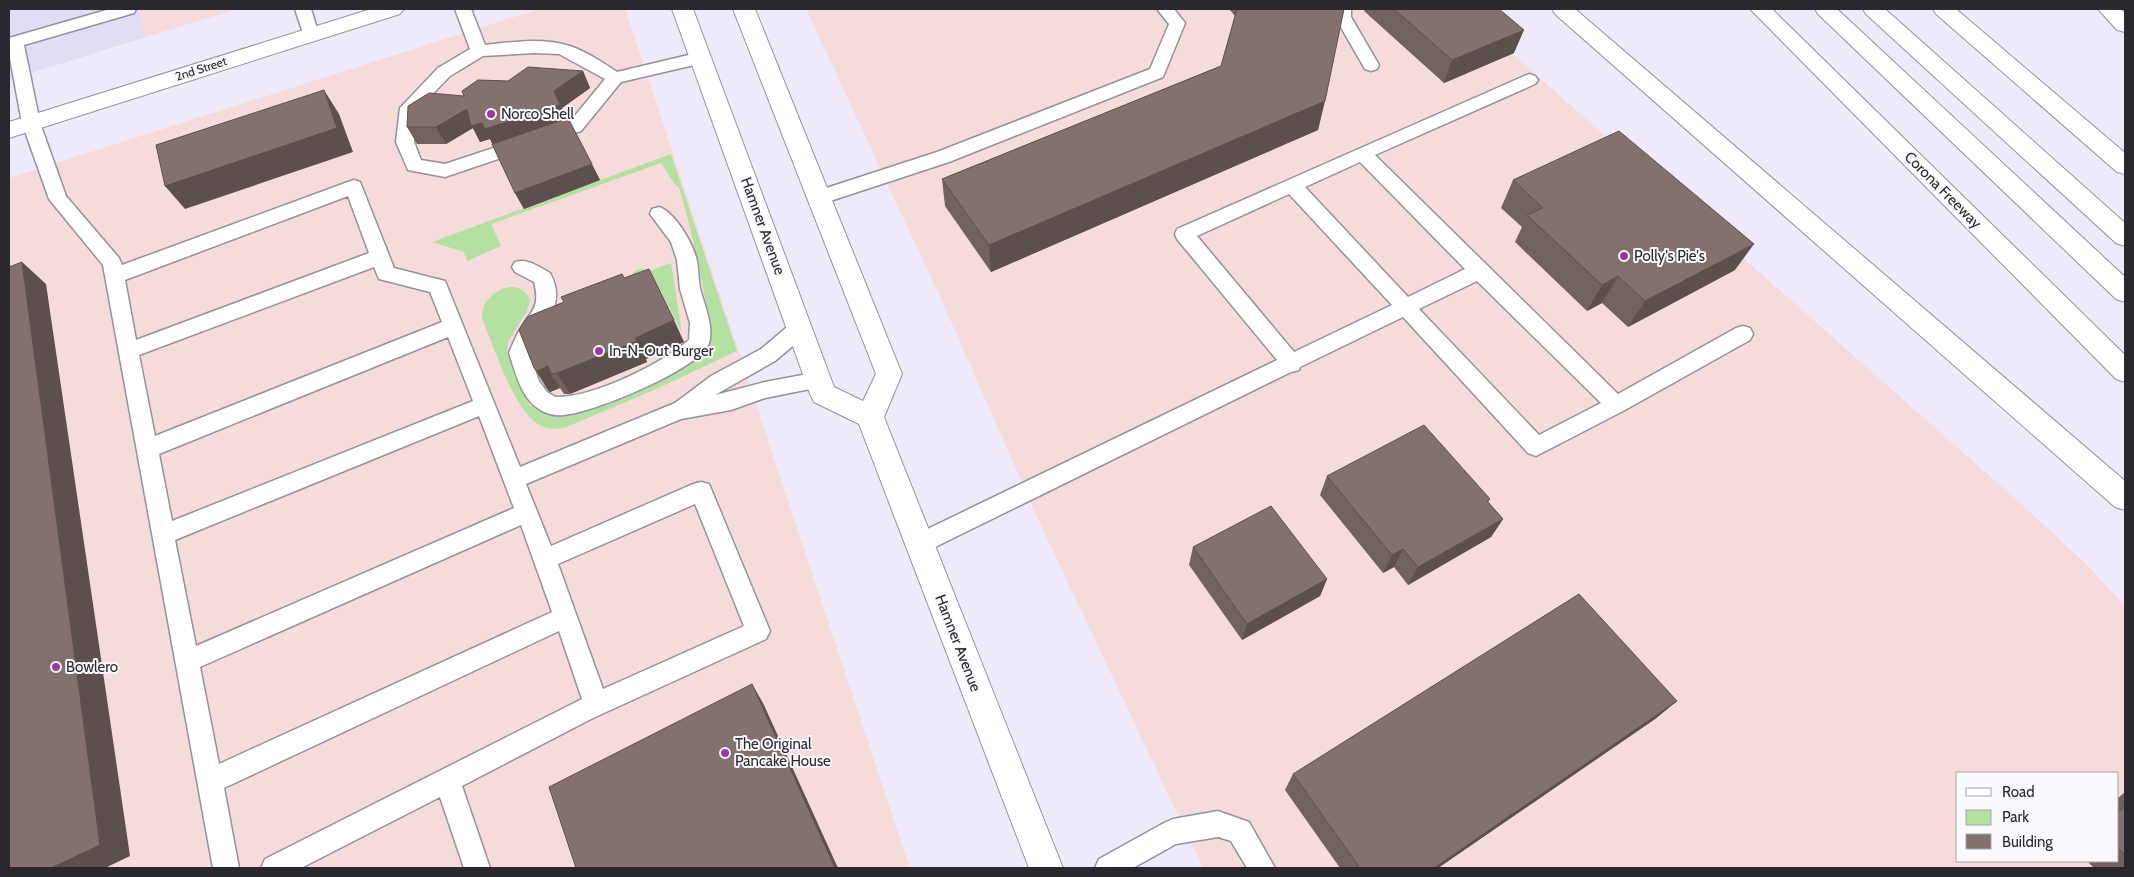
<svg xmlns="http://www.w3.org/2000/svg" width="2134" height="877" font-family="Cabin,sans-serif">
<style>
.commercial{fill:#f6dbdb;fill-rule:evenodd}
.built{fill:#e2ddf5}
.green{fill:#b4e1a2}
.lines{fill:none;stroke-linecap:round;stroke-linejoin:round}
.service-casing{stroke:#9390a0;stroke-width:3}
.secondary-casing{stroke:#9390a0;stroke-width:2}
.primary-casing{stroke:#9390a0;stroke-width:2}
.motorway-casing{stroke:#9390a0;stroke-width:2}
.service{fill:#fff;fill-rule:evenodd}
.secondary{fill:#fff;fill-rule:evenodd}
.primary{fill:#fff;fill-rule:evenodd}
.motorway{fill:#fff;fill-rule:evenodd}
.wall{fill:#72615f}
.shaded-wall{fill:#5c4f4d}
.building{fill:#84716e;stroke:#5c4f4d}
.poi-dot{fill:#9a3aa1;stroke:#faf9fd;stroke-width:2}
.labels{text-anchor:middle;stroke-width:4;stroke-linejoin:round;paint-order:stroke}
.far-street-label{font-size:12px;fill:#29282e;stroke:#faf9fd}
.poi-label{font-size:15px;fill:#29282e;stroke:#faf9fd;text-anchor:start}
.street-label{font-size:15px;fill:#29282e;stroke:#faf9fd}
</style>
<rect width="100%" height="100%" fill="#eeeafb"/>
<!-- commercial -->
<path class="commercial" d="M139,9H237L146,37Z
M539,9H625L910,868H9V178Z
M806,9H1462L2019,502L2084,562L2125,606V868H1203L1043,530L941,299ZM1958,773H2118V861H1958Z"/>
<!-- built -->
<path class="built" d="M9,9H139L146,37L9,80Z"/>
<!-- green -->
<path class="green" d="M671,154L737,351L654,390L564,428C554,429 547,430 538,424C514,410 493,345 482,318C480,293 518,273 530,300L527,311L508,342L507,354L529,405L541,412L557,414L697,357C700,355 706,350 708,347C716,328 687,211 679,188L674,183L661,163L491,224L501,246L467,261L464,252L432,242Z
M671,263L682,333L660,290L636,277L633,272L642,268L646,272Z"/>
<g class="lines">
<defs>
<path id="service" d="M110,9H136L134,13L24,45L40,123L66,196L119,258L122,265L348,182L354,180L360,182L394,268L445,281L520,467L675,403L711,376L761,349L793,322L800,320L807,322L810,328L807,334L775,361L715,395L765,382L818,372L825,374L828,380L825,386L765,398L731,410L681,419L526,484L551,546L693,484L701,482L709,484L770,631L766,639L593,718L462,786L490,868H464L440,797L301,868H261L265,859L582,699L559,631L224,788L239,868H213L103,265L49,199L22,123L9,53V38ZM348,196L369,253L136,340L125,280ZM374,267L379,279L430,292L442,322L155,436L139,355ZM448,337L473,401L172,521L159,454ZM479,416L514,508L196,646L175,540ZM695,504L744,626L603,689L558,564ZM521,525L552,612L219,764L200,667Z
M295,9H311L319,35L317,39L311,40L305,39Z
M455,9H471L485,45C512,42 543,37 570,46C587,52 602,62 617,72L701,52L707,54L709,58L707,62L621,82L581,131L445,177L408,170L396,142L400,108L438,68L470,49ZM535,53L559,54L605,79L569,123L445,164L421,160L414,142L417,110L450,76L483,56Z
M1157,9H1174L1185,23L1163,77L949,162L818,205L811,203L809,198L811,193L937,152L1150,69L1169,24Z
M1335,9H1351V17L1379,65L1377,69L1371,71L1365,69L1335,17Z
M1529,74L1535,76L1538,80L1535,84L1375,155L1618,394L1736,328L1743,326L1750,328L1753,334L1750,340L1623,411L1536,456L1528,453L1403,317L1300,367L1299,370L1291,372L927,551L919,554L911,551L908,544L911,537L1277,360L1177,239L1175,234L1177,229ZM1360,162L1465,269L1408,297L1305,187ZM1289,194L1392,305L1294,352L1197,236ZM1477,281L1601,403L1539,435L1419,309Z
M659,207C675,212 694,245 697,261C699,271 698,282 701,292C705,306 716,333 707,347C691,372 595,412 564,415C556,416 546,414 539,409C521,398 515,371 509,353C512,346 515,338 519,331C531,311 541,308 534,282L515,272L512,267L515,262C528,258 539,267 550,273C568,306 542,325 529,353L539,381L547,392L555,397C593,398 661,364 689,340L690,323L680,289L677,260L671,242L650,214L652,209Z
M1218,811L1249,822L1275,868H1247L1231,841L1218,837L1176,844L1133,868H1095L1099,859L1164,823L1173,819Z"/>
<path id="secondary" d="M371,9H404L400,14L9,138V122Z"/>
<path id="primary" d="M672,9H693L834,387L863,401L876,374L733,9H755L902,374L884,417L1063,868H1029L859,424L814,402L810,394Z"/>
<path id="motorway" d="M1552,9H1575L2125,481V510L2115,507L1555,14Z
M1750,9H1772L2125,355V382L2116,379Z
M1815,9H1837L2125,277V302L2116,299L1818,14Z
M1863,9H1885L2125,223V246L2116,243L1866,14Z
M1933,9H1956L2125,153V174L2117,172L1936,14Z
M2098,9H2120L2125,13V32L2117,30Z"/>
</defs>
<!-- service casing -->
<use href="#service" class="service-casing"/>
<!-- secondary casing -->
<use href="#secondary" class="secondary-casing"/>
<!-- primary casing -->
<use href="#primary" class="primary-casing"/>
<!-- motorway casing -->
<use href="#motorway" class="motorway-casing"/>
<!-- service -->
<use href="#service" class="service"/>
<!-- secondary -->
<use href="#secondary" class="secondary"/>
<!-- primary -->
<use href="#primary" class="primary"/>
<!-- motorway -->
<use href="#motorway" class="motorway"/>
</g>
<!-- wall -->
<path class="wall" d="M1229,9H1344L1318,130L991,272L945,206L942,179L1221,66L1235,16Z
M1365,9H1499L1514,53L1444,83L1364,11Z
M583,71L590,88L562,108L567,119L600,180L524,209L515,193L490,139L480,142L473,128L446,144H417L407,127L508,81Z
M1513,180L1735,270L1628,327L1602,303L1587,311L1515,242L1522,227L1501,208Z
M624,278L684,342L646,359L647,362L570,394H564L560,388L550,392L547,389L534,368Z
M1327,476L1490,499L1488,502L1503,519L1491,537L1408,585L1394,567L1383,573L1320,495Z
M1193,547L1327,579L1320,596L1242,640L1189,565Z
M1677,701L1655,719L1438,868H1340L1285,790L1293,774Z
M2125,792V868H2094L2087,861H2118V798Z"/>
<!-- shaded-wall -->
<path class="shaded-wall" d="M1524,30L1514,53L1444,83L1452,60Z
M583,71L590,88L562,108L554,91Z
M324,90L339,114L353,152L185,209L165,186Z
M1325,101L1318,130L991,272L989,245Z
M560,105L568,121L494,146L490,139L480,142L473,128L446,144L436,127L467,109L482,123Z
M592,164L600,180L524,209L515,193Z
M1754,244L1735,270L1628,327L1645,301Z
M22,262L46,284L130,856L105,868H51Z
M1618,276L1602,303L1587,311L1602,285Z
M674,320L684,342L646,359L635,338Z
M637,341L647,362L570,394L557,373Z
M548,366L551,374L560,388L550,392L537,371Z
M1503,519L1491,537L1408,585L1418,567Z
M1403,549L1394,567L1383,573L1392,555Z
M1327,579L1320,596L1242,640L1247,624Z
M752,684L763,703L838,868H835Z
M1677,701L1655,719L1438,868H1434Z"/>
<!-- building -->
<path class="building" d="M1237,9H1344L1325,101L989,245L942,179L1221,66Z
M1394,9H1499L1524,30L1452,60Z
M528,67L583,71L554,91L560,105L485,129L482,123L471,126L467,109L436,127H407L408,106L429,93L464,96L462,91L478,80L508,81Z
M324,90L337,128L165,186L156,145Z
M568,118L592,164L515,193L492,144Z
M1619,131L1754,244L1645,301L1618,276L1602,285L1527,215L1543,208L1513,180Z
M22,262L100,845L51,868H9V267Z
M649,269L674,320L635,338L637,341L557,373L551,374L548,366L537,371L534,368L519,330L527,317L564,302L561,297L622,274L624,278Z
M1424,425L1490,499L1487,501L1503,519L1418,567L1403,549L1392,555L1327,476Z
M1271,506L1327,579L1247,624L1193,547Z
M1579,594L1677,701L1434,868H1360L1293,774Z
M752,684L835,868H576L549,787Z
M2125,806V855L2118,848V812Z"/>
<!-- markers -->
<g class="poi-dot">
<circle cx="491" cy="114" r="5"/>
<circle cx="1624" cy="256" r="5"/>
<circle cx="599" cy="351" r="5"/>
<circle cx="56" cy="667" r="5"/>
<circle cx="725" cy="753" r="5"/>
</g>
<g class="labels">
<!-- far-street labels -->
<g class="far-street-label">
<text transform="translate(201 69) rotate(-18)" y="4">2nd Street</text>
</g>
<!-- poi labels -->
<g class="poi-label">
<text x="501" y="119">Norco Shell</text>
<text x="1634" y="261">Polly's Pie's</text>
<text x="609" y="356">In-N-Out Burger</text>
<text x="66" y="672">Bowlero</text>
<text x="735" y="749">The Original<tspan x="735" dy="17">Pancake House</tspan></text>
</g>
<!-- street labels -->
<g class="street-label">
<text transform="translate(1943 190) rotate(45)" y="5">Corona Freeway</text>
<text transform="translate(763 226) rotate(70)" y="5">Hamner Avenue</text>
<text transform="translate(958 643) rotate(69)" y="5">Hamner Avenue</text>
</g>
</g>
<!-- border -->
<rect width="2134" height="877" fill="none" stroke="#29282e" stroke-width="20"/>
<!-- legend -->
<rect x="1956" y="772" width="162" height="90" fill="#faf9fd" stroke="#a6a5aa"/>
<rect x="1966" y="788" width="25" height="8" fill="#ffffff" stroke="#a6a5aa"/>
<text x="2002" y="797" font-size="15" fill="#29282e">Road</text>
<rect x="1966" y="810" width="25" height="15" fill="#b4e1a2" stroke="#a6a5aa"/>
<text x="2002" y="822" font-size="15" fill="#29282e">Park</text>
<rect x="1966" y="834" width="25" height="15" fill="#84716e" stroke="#a6a5aa"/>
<text x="2002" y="847" font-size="15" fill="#29282e">Building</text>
</svg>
